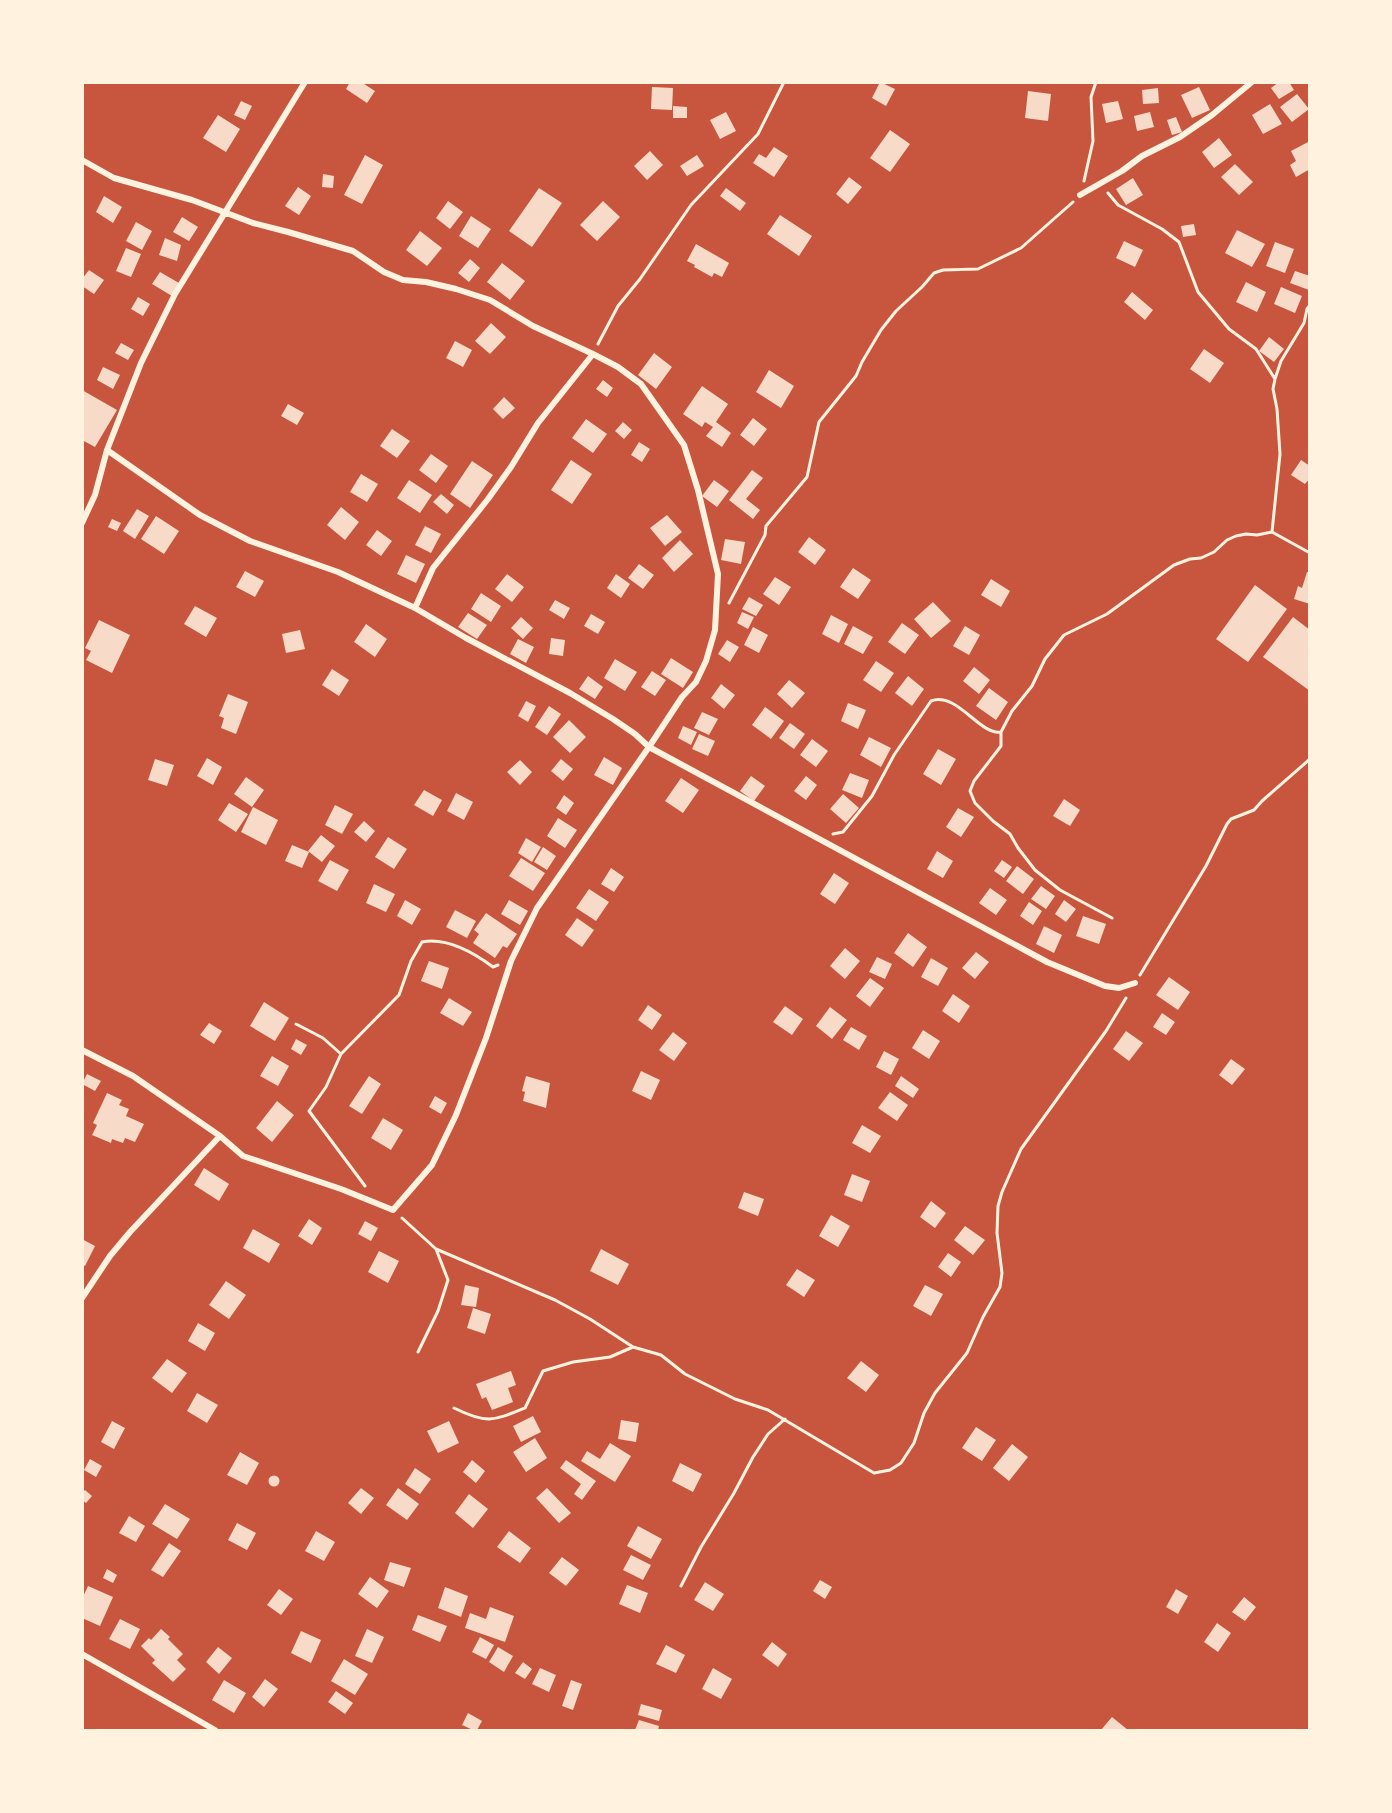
<svg xmlns="http://www.w3.org/2000/svg" width="1392" height="1813" font-family="Inter,sans-serif">
<style>
.building{fill:#f7dbc8}
.lines{fill:none;stroke-linecap:round;stroke-linejoin:round}
.path{stroke:#fff3e0;stroke-width:3}
.minor{stroke:#fff3e0;stroke-width:6}
</style>
<rect width="100%" height="100%" fill="#c8553d"/>
<!-- building -->
<path class="building" d="M350,82H361L375,91L367,103L346,89Z
M880,82L895,89L886,106L872,98Z
M1279,82H1289L1294,90L1279,99L1271,88Z
M652,87L673,88L672,110L651,109Z
M1199,87L1210,110L1192,118L1181,95Z
M1158,88L1159,103L1143,104L1142,90Z
M1028,91L1051,94L1048,121L1025,118Z
M1297,94L1309,109L1292,122L1280,107Z
M241,101L252,106L245,120L234,115Z
M1118,101L1123,119L1106,123L1102,104Z
M1270,104L1282,124L1263,134L1252,115Z
M673,106L687,107V118H673Z
M726,112L736,131L720,139L710,120Z
M1150,112L1154,127L1137,131L1134,116Z
M218,115L240,129L226,152L203,138Z
M1176,117L1182,132L1172,135L1167,120Z
M890,130L910,144L890,172L870,158Z
M1219,138L1232,155L1214,168L1202,152Z
M1310,141V169L1296,177L1290,165L1296,161L1291,151Z
M774,147L788,156L774,177L753,163L759,154L766,158Z
M650,151L663,165L647,180L634,166Z
M365,155L383,165L362,204L344,195Z
M697,155L704,166L687,176L680,166Z
M1235,164L1253,182L1239,195L1221,177Z
M323,174L334,176L333,188L322,187Z
M849,177L862,187L848,204L836,194Z
M1133,178L1143,195L1126,205L1116,189Z
M298,187L311,196L299,215L285,206Z
M539,188L562,203L532,247L509,231Z
M726,188L746,203L740,211L720,196Z
M104,196L122,207L113,223L96,212Z
M448,201L463,212L450,229L436,218Z
M603,201L620,217L597,241L580,225Z
M780,215L812,236L799,256L767,234Z
M471,216L491,229L478,248L459,236Z
M182,217L198,227L189,241L173,232Z
M136,222L152,231L142,250L126,241Z
M1194,224L1196,235L1183,237L1181,226Z
M1237,230L1265,244L1252,267L1225,253Z
M420,231L442,248L427,266L406,250Z
M165,238L181,245L177,261L159,255Z
M1124,241L1143,250L1135,267L1116,258Z
M1275,242L1294,249L1285,273L1266,266Z
M696,244L729,263L722,277L714,273L712,277L694,267L695,265L687,261Z
M126,248L141,254L131,277L116,271Z
M470,259L480,268L469,282L458,273Z
M502,263L525,281L510,300L487,282Z
M89,270L104,280L94,294L82,286V279Z
M1295,271L1310,276L1309,290L1290,283Z
M160,272L179,283L172,296L152,284Z
M1246,282L1266,292L1257,312L1236,302Z
M1281,287L1302,296L1295,313L1274,304Z
M1132,292L1153,310L1145,320L1124,302Z
M138,297L150,304L143,316L131,309Z
M491,323L506,337L490,354L475,341Z
M1269,337L1284,349L1274,362L1259,351Z
M455,341L472,350L463,367L446,358Z
M121,343L134,350L128,360L115,353Z
M1204,349L1224,363L1210,383L1190,369Z
M654,353L672,367L656,389L638,375Z
M103,367L120,375L113,389L97,380Z
M769,370L794,386L781,408L756,392Z
M603,380L613,388L607,397L596,389Z
M702,386L728,404L716,422L731,433L722,447L706,436L713,427L705,422L702,427L683,414Z
M82,390L117,410L95,447L82,440Z
M504,397L515,408L503,419L493,409Z
M288,404L304,413L297,425L281,416Z
M753,418L767,429L754,446L740,435Z
M586,419L607,434L593,453L572,438Z
M623,422L632,430L624,439L615,431Z
M392,429L410,441L397,458L380,446Z
M639,442L650,449L642,462L631,455Z
M431,454L448,466L436,483L419,470Z
M571,460L592,474L572,504L551,490Z
M1301,460L1310,466V478L1305,484L1291,475Z
M472,461L493,475L470,508L450,494Z
M752,470L763,478L746,499L760,510L753,519L729,500Z
M361,474L378,484L367,502L350,492Z
M409,480L432,495L420,513L397,498Z
M714,480L729,491L717,507L702,496Z
M441,494L454,505L447,514L433,502Z
M341,507L359,522L345,540L327,525Z
M137,509L149,516L135,539L123,531Z
M667,515L682,532L665,546L650,528Z
M156,516L179,531L164,554L141,539Z
M112,519L121,523L117,531L108,527Z
M425,526L441,534L431,553L415,545Z
M377,530L392,541L381,556L366,545Z
M809,537L826,550L815,565L798,552Z
M725,539L745,542L741,564L721,560Z
M680,540L693,554L674,572L662,558Z
M406,555L425,564L416,583L397,574Z
M639,564L654,575L643,589L628,578Z
M853,568L871,580L858,599L840,587Z
M245,571L264,581L255,597L236,587Z
M1307,572H1310V604L1294,599L1298,586L1302,588Z
M507,574L524,587L512,602L495,589Z
M616,574L630,584L621,598L607,588Z
M775,577L791,587L779,605L763,594Z
M991,579L1010,591L1001,607L981,595Z
M1255,585L1287,609L1248,662L1216,639Z
M481,593L501,606L491,622L471,609Z
M749,597L763,605L756,616L742,609Z
M555,600L570,608L564,619L549,610Z
M933,602L951,621L931,638L914,619Z
M195,606L217,618L206,637L184,624Z
M742,612L754,617L748,629L737,623Z
M468,613L487,625L477,639L458,627Z
M591,614L605,622L598,634L584,626Z
M831,615L848,624L839,643L822,634Z
M521,617L533,628L523,639L511,628Z
M1293,617L1310,630V691L1263,657Z
M99,620L130,635L112,673L86,660L91,651L85,648Z
M902,623L919,635L905,654L888,642Z
M366,624L387,639L375,657L354,642Z
M853,626L873,637L863,654L844,644Z
M965,626L980,635L969,655L953,646Z
M753,627L768,635L759,653L744,645Z
M300,630L305,649L286,653L282,634Z
M551,638L565,640L563,656L549,654Z
M518,639L534,647L526,663L510,654Z
M727,640L739,647L730,662L718,654Z
M671,658L693,672L683,688L661,674Z
M615,659L637,672L625,691L604,678Z
M876,661L894,673L881,692L863,680Z
M974,667L990,680L979,694L963,681Z
M332,669L349,680L339,696L322,685Z
M652,671L666,680L655,696L641,687Z
M588,676L603,687L595,699L579,689Z
M908,676L924,689L912,706L895,693Z
M789,680L805,693L792,708L777,694Z
M721,684L735,695L724,709L711,698Z
M989,688L1008,702L996,720L976,706Z
M228,694L248,702L236,734L221,728L224,718L219,716Z
M526,701L536,706L528,722L518,716Z
M848,703L866,710L858,729L841,721Z
M549,706L561,714L547,735L535,727Z
M765,707L784,721L771,739L752,725Z
M702,712L718,719L709,735L694,728Z
M569,720L586,737L570,753L553,737Z
M790,723L805,734L794,749L779,738Z
M683,726L697,732L691,745L678,738Z
M699,734L715,741L708,756L692,749Z
M869,737L891,748L881,767L860,755Z
M812,739L828,751L816,767L800,755Z
M938,749L956,759L941,785L923,774Z
M604,757L622,768L613,785L594,775Z
M207,758L222,767L213,785L197,776Z
M155,759L174,765L167,786L148,780Z
M561,759L573,769L563,781L551,771Z
M520,760L532,772L520,785L507,772Z
M850,773L869,780L862,798L842,790Z
M751,776L765,786L754,801L740,791Z
M806,776L817,785L806,800L794,791Z
M246,777L264,790L252,807L234,794Z
M681,778L699,790L683,813L665,801Z
M424,790L442,800L433,816L414,805Z
M456,793L473,802L464,820L447,811Z
M843,794L859,808L846,823L830,809Z
M564,795L574,803L566,815L556,808Z
M1064,799L1080,810L1070,826L1053,816Z
M229,803L248,814L236,832L218,820Z
M335,805L353,814L342,834L325,825Z
M253,807L278,820L266,845L241,832Z
M958,808L974,817L961,837L946,827Z
M558,818L577,830L565,848L547,836Z
M364,821L375,831L366,842L354,832Z
M321,835L335,846L322,862L308,851Z
M388,837L407,849L394,869L375,857Z
M526,838L541,847L532,862L518,853Z
M292,845L309,852L302,868L285,861Z
M543,847L556,856L547,870L534,862Z
M937,851L953,861L943,878L927,869Z
M521,858L545,873L533,891L509,876Z
M330,860L349,870L337,891L318,881Z
M1002,860L1012,867L1004,878L994,871Z
M1017,866L1034,879L1023,894L1006,881Z
M611,868L624,877L614,892L601,884Z
M834,873L849,883L835,904L820,894Z
M374,884L395,894L386,912L366,903Z
M1041,886L1055,896L1046,909L1031,899Z
M990,888L1007,900L996,915L979,903Z
M589,889L609,902L596,921L576,908Z
M405,900L421,909L412,925L397,916Z
M509,900L528,911L520,925L501,914Z
M1064,900L1076,909L1066,922L1055,914Z
M1029,902L1042,911L1033,925L1020,916Z
M455,910L476,921L467,938L446,927Z
M486,913L517,934L507,948L503,946L495,958L473,943L479,934L474,930Z
M1083,916L1106,924L1099,944L1076,936Z
M577,918L594,930L582,947L565,935Z
M1044,926L1062,935L1054,953L1036,944Z
M908,933L927,947L913,967L894,953Z
M845,948L860,961L845,979L830,966Z
M976,952L989,962L975,979L962,968Z
M877,957L892,964L885,979L869,972Z
M931,958L948,968L938,986L921,977Z
M429,961L449,968L442,989L421,981Z
M1169,977L1190,992L1178,1010L1156,995Z
M870,978L884,988L870,1007L856,996Z
M953,994L970,1006L959,1023L942,1011Z
M449,998L472,1012L463,1026L440,1013Z
M264,1002L289,1018L275,1041L250,1026Z
M648,1005L662,1015L652,1030L638,1020Z
M785,1006L803,1019L792,1035L773,1022Z
M830,1007L847,1020L832,1039L816,1026Z
M1162,1013L1175,1022L1166,1035L1153,1027Z
M209,1023L222,1031L214,1044L200,1035Z
M851,1027L867,1036L859,1050L843,1040Z
M923,1030L940,1041L929,1059L912,1048Z
M1126,1031L1143,1043L1129,1061L1113,1049Z
M673,1032L687,1043L674,1061L659,1050Z
M296,1039L307,1045L301,1055L291,1049Z
M884,1051L899,1059L891,1075L876,1067Z
M272,1056L289,1066L278,1086L260,1076Z
M1231,1059L1245,1069L1232,1085L1219,1075Z
M641,1071L660,1080L651,1100L632,1091Z
M87,1074L101,1081L95,1091L82,1084Z
M369,1076L381,1084L362,1114L349,1106Z
M526,1076L550,1083L546,1108L523,1101L525,1092L522,1091Z
M901,1076L919,1089L913,1098L895,1086Z
M890,1092L908,1105L897,1121L878,1108Z
M107,1093L122,1100L119,1105L129,1109L126,1116L144,1124L135,1142L125,1138L123,1143L112,1139L111,1143L92,1135L97,1125L93,1123Z
M435,1096L447,1103L441,1114L429,1107Z
M277,1101L294,1115L272,1142L256,1128Z
M383,1118L403,1130L391,1150L371,1138Z
M862,1125L881,1136L870,1153L852,1143Z
M204,1168L229,1184L219,1201L194,1185Z
M852,1174L870,1181L862,1202L844,1195Z
M744,1192L764,1199L758,1216L738,1208Z
M931,1201L946,1213L935,1228L920,1217Z
M831,1215L850,1226L838,1247L819,1236Z
M309,1219L322,1228L312,1245L298,1236Z
M365,1221L378,1228L371,1241L358,1234Z
M965,1226L985,1240L973,1255L954,1240Z
M253,1229L280,1244L269,1263L243,1248Z
M82,1239L95,1246L85,1266L82,1265Z
M601,1249L629,1264L618,1285L590,1271Z
M379,1251L399,1261L388,1283L368,1272Z
M948,1253L961,1262L951,1277L938,1267Z
M797,1269L815,1280L804,1297L786,1285Z
M226,1281L246,1295L229,1319L209,1305Z
M465,1285L479,1288L476,1307L461,1305Z
M925,1285L943,1294L931,1316L913,1306Z
M473,1308L491,1314L485,1334L467,1328Z
M198,1323L215,1333L205,1351L188,1341Z
M167,1359L187,1373L172,1393L152,1378Z
M861,1361L879,1375L866,1392L847,1378Z
M511,1371L516,1385L508,1388L513,1402L492,1410L486,1397L482,1399L476,1384Z
M197,1393L218,1405L207,1423L187,1411Z
M533,1416L541,1432L521,1442L513,1426Z
M621,1420L639,1423L636,1442L618,1439Z
M112,1421L125,1428L114,1449L101,1442Z
M449,1421L459,1443L438,1453L427,1431Z
M976,1427L996,1440L982,1461L962,1448Z
M535,1438L547,1458L526,1472L513,1452Z
M610,1443L631,1456L615,1482L581,1461L587,1451L600,1459Z
M1012,1444L1028,1457L1009,1481L993,1468Z
M240,1452L259,1463L247,1485L227,1475Z
M90,1459L102,1466L96,1477L84,1470Z
M472,1460L485,1471L476,1483L463,1472Z
M566,1460L596,1481L582,1500L574,1494L581,1484L560,1468Z
M680,1463L702,1474L693,1492L672,1481Z
M415,1468L431,1479L420,1494L405,1484Z
M268.5 1481a5.5 5.5 0 1 1 11 0a5.5 5.5 0 1 1-11 0Z
M361,1488L374,1498L361,1514L348,1503Z
M398,1488L419,1504L407,1520L386,1505Z
M547,1488L571,1513L559,1523L536,1498Z
M85,1490L92,1496L86,1503L82,1500V1493Z
M469,1494L488,1509L473,1528L455,1513Z
M165,1504L190,1519L177,1539L152,1524Z
M129,1516L145,1526L136,1542L119,1533Z
M237,1523L256,1533L247,1550L228,1540Z
M638,1526L662,1539L651,1559L627,1546Z
M316,1531L335,1542L324,1561L305,1551Z
M509,1531L531,1548L520,1563L497,1547Z
M169,1543L181,1551L163,1577L151,1570Z
M631,1555L651,1565L643,1580L623,1570Z
M562,1557L579,1570L566,1586L549,1573Z
M390,1562L411,1568L404,1587L384,1580Z
M107,1569L117,1575L113,1583L103,1578Z
M370,1577L389,1591L377,1608L358,1594Z
M820,1580L832,1587L825,1599L813,1591Z
M705,1582L724,1594L713,1611L694,1600Z
M627,1585L648,1593L640,1613L619,1604Z
M88,1586L113,1597L100,1626L82,1618V1599Z
M445,1587L468,1596L461,1617L438,1608Z
M279,1589L293,1599L281,1615L267,1605Z
M1176,1589L1188,1596L1178,1614L1166,1607Z
M1244,1597L1256,1607L1245,1621L1232,1612Z
M490,1607L514,1616L505,1642L465,1628L470,1613L486,1619Z
M418,1615L447,1626L440,1642L412,1630Z
M120,1619L140,1629L130,1649L109,1639Z
M1217,1623L1231,1633L1218,1652L1204,1642Z
M161,1629L170,1637L168,1639L183,1654L177,1660L186,1669L173,1682L152,1663L155,1660L141,1646L149,1638L151,1640Z
M367,1629L384,1637L372,1663L355,1656Z
M301,1631L321,1640L311,1663L291,1653Z
M480,1637L494,1645L486,1659L472,1652Z
M772,1642L787,1654L778,1667L762,1655Z
M666,1645L685,1655L676,1673L656,1664Z
M218,1647L232,1658L219,1674L206,1662Z
M498,1647L513,1656L504,1672L489,1662Z
M344,1659L368,1674L355,1695L331,1681Z
M523,1662L532,1669L525,1679L515,1673Z
M540,1668L556,1675L549,1692L532,1684Z
M713,1668L732,1679L721,1699L702,1689Z
M265,1679L278,1689L264,1707L252,1697Z
M224,1680L246,1693L234,1713L212,1700Z
M571,1680L582,1684L573,1710L562,1706Z
M336,1691L353,1703L345,1714L328,1702Z
M641,1704L662,1710L659,1721L638,1715Z
M468,1713L482,1721L477,1730H473L462,1725Z
M1112,1717L1128,1730H1101Z
M639,1720L659,1726L658,1730H635Z"/>
<g class="lines">
<!-- path -->
<path class="path" d="M1084,181L1093,141L1091,97L1096,82
M1108,193L1118,205L1162,229L1179,242L1198,292L1229,329L1256,349L1275,379L1273,389L1277,409L1280,454L1272,532L1310,553
M598,344L618,306L640,279L691,205L758,134L784,82
M1275,379L1281,361L1304,323L1307,309L1310,305
M729,603L765,535L766,526L807,477L819,422L856,376L862,362L881,330L896,311L922,287L934,273L943,270L978,269L1021,248L1073,202
M1001,732V746L974,781L970,791L975,803L993,821L1010,834L1018,848L1035,870L1060,890L1112,918
M833,834L843,832L872,796L894,755L931,701C957,691 980,736 1001,732L1012,711L1032,686L1045,659L1064,635L1107,614L1174,565L1190,559L1201,558L1214,552L1227,540L1236,536L1246,534L1257,535L1272,532
M1140,975L1206,866L1227,824L1231,819L1254,810L1262,801L1310,759
M296,1024L323,1038L341,1054L326,1087L309,1111L365,1186
M341,1054L399,995L411,961L422,942C447,937 474,953 493,967L498,965
M402,1218L436,1249L448,1280L438,1311L418,1352
M436,1249L555,1300L590,1319L633,1347L661,1355L685,1374L735,1399L768,1410L874,1473L890,1470L901,1463L914,1443L924,1413L935,1393L967,1353L983,1317L1000,1287L1002,1273L997,1233L998,1206L1002,1192L1021,1149L1106,1031L1126,998
M454,1408C486,1424 493,1421 525,1408L543,1371L573,1362L610,1357L633,1347
M681,1586L701,1547L734,1493L753,1457L768,1434L785,1419"/>
<!-- minor -->
<path class="minor" d="M82,160L114,178L192,200L253,223L288,232L353,251L384,272L403,280L426,282L456,289L490,300L533,326L593,354L618,367L641,384L684,445L698,490L718,574L715,630L706,661L696,682L682,697L649,747L537,908L511,961L486,1038L456,1115L432,1165L393,1210L341,1189L243,1156L220,1136L133,1076L82,1050
M1080,195L1122,171L1142,156L1180,137L1212,115L1252,82
M107,450L200,515L250,541L338,572L415,608L466,638L570,693L613,719L635,734L649,747L1047,962L1105,986L1119,988L1135,983
M82,523L95,495L107,450L141,363L175,294L305,82
M415,608L433,568L488,499L511,467L538,423L593,354
M82,1298L110,1256L130,1232L220,1136
M82,1654L215,1730"/>
</g>
<!-- border -->
<rect width="1392" height="1813" fill="none" stroke="#fff3e0" stroke-width="168"/>
</svg>
